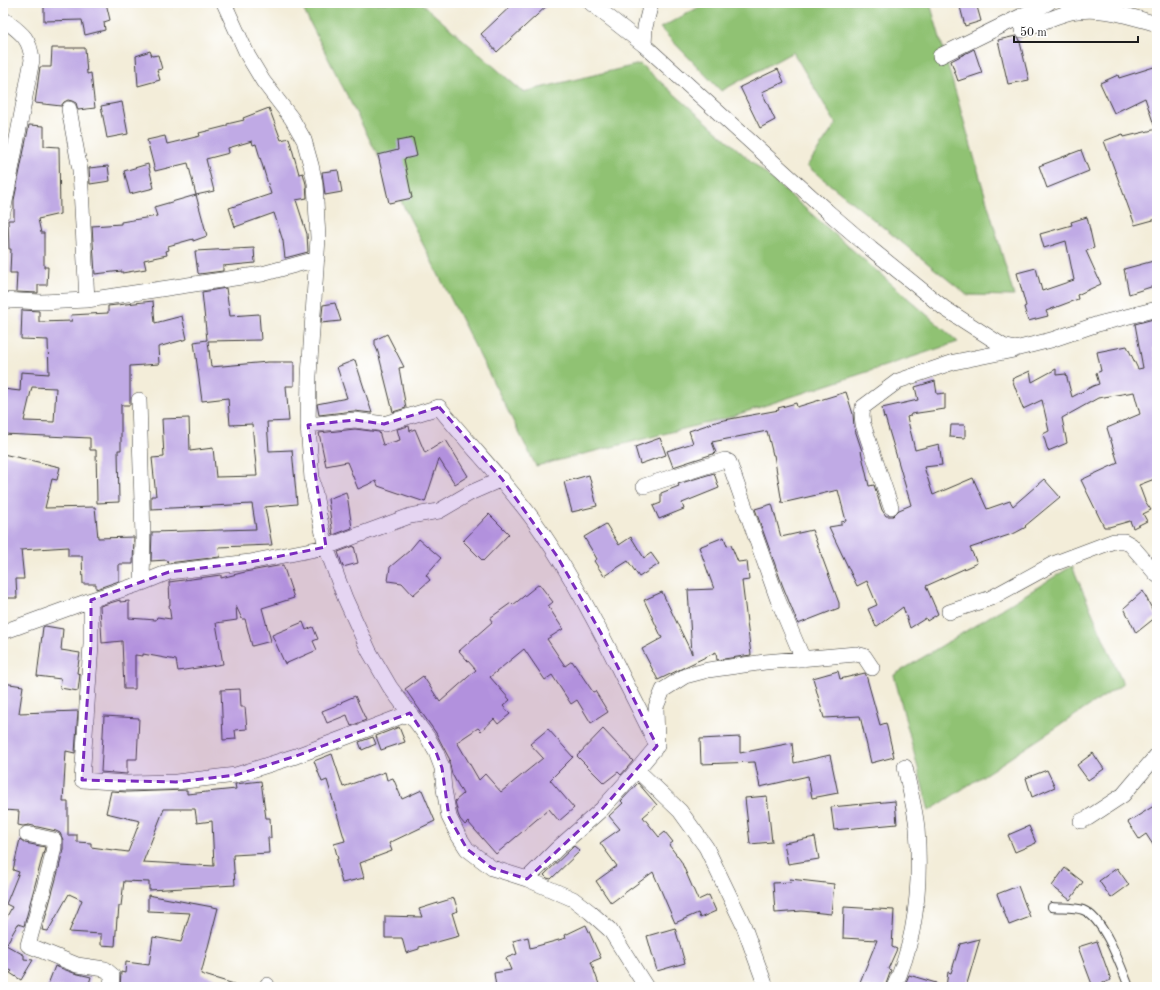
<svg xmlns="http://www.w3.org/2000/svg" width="1160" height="990" font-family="'Old Standard TT',serif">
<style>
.green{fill:#90c273;stroke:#566f48}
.building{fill:#c0aae5;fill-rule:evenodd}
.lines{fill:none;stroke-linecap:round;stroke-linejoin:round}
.service-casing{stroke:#3c3b38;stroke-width:10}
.minor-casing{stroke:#3c3b38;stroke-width:16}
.service{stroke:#fff;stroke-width:8}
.minor{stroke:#fff;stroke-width:15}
.marked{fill:#7b2cbf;fill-opacity:0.2;stroke:#7b2cbf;stroke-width:3;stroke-dasharray:8 5;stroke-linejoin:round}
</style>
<rect width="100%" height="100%" fill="#fff"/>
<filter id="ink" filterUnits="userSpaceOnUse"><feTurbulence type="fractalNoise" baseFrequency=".025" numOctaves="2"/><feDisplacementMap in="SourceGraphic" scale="8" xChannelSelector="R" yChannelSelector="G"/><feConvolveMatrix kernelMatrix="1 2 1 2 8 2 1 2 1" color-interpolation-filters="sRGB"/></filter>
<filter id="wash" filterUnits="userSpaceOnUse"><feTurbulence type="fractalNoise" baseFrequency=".012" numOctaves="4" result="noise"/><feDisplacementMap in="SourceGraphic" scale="16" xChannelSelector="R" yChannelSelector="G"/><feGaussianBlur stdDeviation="0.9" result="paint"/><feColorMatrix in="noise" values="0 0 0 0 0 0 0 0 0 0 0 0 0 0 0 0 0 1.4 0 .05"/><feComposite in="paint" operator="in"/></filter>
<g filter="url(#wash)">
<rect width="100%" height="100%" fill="#f3edd9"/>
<!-- green -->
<path class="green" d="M300,3H421L523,92L640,64L958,342L727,418L536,466Z
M707,3H930L1014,296L967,295L807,166L836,124L793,52L721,91L660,28Z
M1072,566L1123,684L929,811L894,675Z"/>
<g id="blocks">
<!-- building -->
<path class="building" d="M44,3H106L110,20L104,22L105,30L85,35L82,20L44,21Z
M514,3H550L497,52L481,34Z
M959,3H976L981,21L965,26Z
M1016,36L1019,38L1029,80L1008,84L998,40Z
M52,48H85L87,74L91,73L95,108L78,110L76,103L72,101L68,100L64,102L61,106L35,103L40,67H51Z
M974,49L982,73L958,81L951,61Z
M150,51L152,56L158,55L162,69L157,70L160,80L138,86L136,56Z
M1157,66V124L1154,125L1145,98L1114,113L1100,83L1118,75L1119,78Z
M778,69L784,82L762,92L775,120L760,128L740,87Z
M122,102L128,134L107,138L101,106Z
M269,108L281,140L289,138L299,174L303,173L306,184L307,198L296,200L307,234L308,252L285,258L283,241L274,213L235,227L229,208L271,194L256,144L253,145L252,141L228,148L229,153L206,159L214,191L196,195L188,163L155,171L147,140L165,136L167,144L200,136L199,133L227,126V124L244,120L243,118Z
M29,125L44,126V146L59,147L60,214L38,219L41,233H44V267H48L47,285H38V293L16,292L17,273H10L11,249H9L8,220H14V200Z
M1157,129V219L1135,225L1104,141L1123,134L1124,137Z
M413,138L417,156L404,159L412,198L389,203L378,155L398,150L397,141Z
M3,139L8,140L3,164Z
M1081,150L1089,171L1047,188L1039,166Z
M148,164L154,188L130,194L124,171Z
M108,166L110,181L90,184L89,168Z
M338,170L342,192L325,195L322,172Z
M196,195L207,236L193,241V239L168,246L169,250L166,251L167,255L144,260L146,269L122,273V271L95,274L92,226L121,224V222L157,216L154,207Z
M1087,217L1094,248L1086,251L1101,284L1077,295L1078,299L1046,311L1048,316L1028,321L1024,307L1026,306L1017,273L1036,268L1042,291L1074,280L1066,241L1044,248L1040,234L1072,225L1071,222Z
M254,248L255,263L223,266V271L199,274L198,273L195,251Z
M1157,260V285L1129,294L1124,269Z
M226,288L230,316L259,314L261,340L208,341L211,367L268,362H294V386H286L289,421L267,422L269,451L292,450L297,504L265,507L272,545L219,547L220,557L168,563L167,560L151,561L152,532L256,529L252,504L151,509V496H156L152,458L164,457L162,419L189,418L190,451L213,448L216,477L257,476L252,424L230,425L228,398L202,401L194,342L207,340L202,292Z
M153,301L155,323L182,316L187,339L158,347L159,364L130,366V405H121V450H118L119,502L97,503L96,450H90V438L3,434V389L20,391L21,372L49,374L48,340L21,339L22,310L39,311V322L72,321L71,315L108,313V306ZM32,387L56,388L54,422L24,421Z
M335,303L341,321L321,323L323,305Z
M1157,318V347L1153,348L1157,368V478L1139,485L1145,501L1151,510L1143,514L1147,521L1133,528L1130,521L1109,527H1104L1081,480L1118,463L1107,428L1140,414L1134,392L1098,398L1062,418L1067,443L1048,451L1043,434L1049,431L1042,400L1023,409L1012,379L1030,371L1032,382L1056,369V375L1066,374L1072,397L1093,386L1099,384L1096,373L1101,371L1097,352L1127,346L1138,369L1143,368L1135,324Z
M387,334L404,367L399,368L406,408L393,412L378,352L375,345V340Z
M355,360L372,413L354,411L319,415L317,404L347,398L337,367Z
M935,381L937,394L945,393V409L911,414L910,416L907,417L915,450L939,444L942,465L924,467L933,495L973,478L987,509L1010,501L1013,506L1044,479L1060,497L1025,526L1026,527L1015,533L970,548L977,563L926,586L938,614L927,621L926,618L910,628L903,607L876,627L868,609L877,605L867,581L857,586L829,527L841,525V522L846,521L838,490L782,503L774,455H773L767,431L712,442L716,453L673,467L667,451L693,443L689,431L719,421L779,410L778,408L796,403L797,407L846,392L853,414L854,427L862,451H861L869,486L874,485L882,510L886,516H893L899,510L911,505L885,417L884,418L882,408L918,400L915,387Z
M951,425H965V438L950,437Z
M409,426L410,431L415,429L425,453L446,440L468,476L455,484L439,459L425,502L378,486L376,481L358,489L347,462L326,466L319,433L355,429L379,432L383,445L400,440L397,429Z
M660,438L666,455L640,464L635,447Z
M3,454L60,467L57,480L52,479L45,508L95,507L98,538L134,537L133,564H119V581L96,589V584H83L82,556H68V547L21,550L24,579H16L17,598H3V533H5L3,496Z
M714,473L719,488L682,503L684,509L659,519L653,506L661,503V493L679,486L678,484Z
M589,475L597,506L572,512L564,482Z
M346,492L348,501L352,528L333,535L328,499Z
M772,504L781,537L812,530L839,603V608L798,624L782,584L755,509Z
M489,514L509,534L483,561L463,541Z
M606,524L619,545L631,537L644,558L651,553L659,564L639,577L628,561L604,576L594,561L597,559L584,537Z
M724,537L727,546L731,545L738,562L747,561L749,580L742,581L751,655L717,660L716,652L658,680L642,649L662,638L644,600L662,592L692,654L688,590L714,589L699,547Z
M419,539L441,558L426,575L430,580L413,595L402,583L388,581L390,567L409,551Z
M354,546L358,563L343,567L338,552Z
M283,565L294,598L262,608L271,641L252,646L245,619H242L236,606L237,620L216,623L223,664L178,671L176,660L143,654V656L135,655V689H124L122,641L102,643L100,606L120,600V602L129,601V618L156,620L157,617L171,619L169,605H170L169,582L221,575V578L245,572Z
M539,584L553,602L548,606L563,629L547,639L565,666L572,661L593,692L595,691L608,712L591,723L577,700L571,704L552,675L545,680L524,649L490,677L510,700L503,706L510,714L498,724L494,719L481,731L478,728L457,742L479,780L485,774L501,792L543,758L530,744L548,729L573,757L550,780L574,808L559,821L549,809L496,854L468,822L465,825L460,819L458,814L455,801L463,794L452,774L449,761L450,760L436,733L405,689L423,676L440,702L476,670L459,651L492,622L490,618L511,603L513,605Z
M1143,591L1156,617L1136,633L1124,608Z
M303,622L306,630L313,627L318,639L313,641L317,650L285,664L272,635Z
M45,626L63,629L61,650L80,653L77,673L80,674L78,691L60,688L61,679L37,676L43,627Z
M838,671L840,679L865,673L866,675L880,725L886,723L894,757L871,763L860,716L824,718L813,678Z
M3,683L23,686L19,713L78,711L75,753L66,751L63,802H68V835H77V842L91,843V847L128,852L140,821L106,813L111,791L127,792L187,790V794L236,789L235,784L261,781L266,818H270L271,838H268L269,853L233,855L235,885L149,890V882L124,881L121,906H119L118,918H117L115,946L101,945V934L69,932L82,900L69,894L48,931L42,930L59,868L63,849V840L60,833L56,831L29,825L23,826L18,825L19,811L3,810ZM164,809H195L197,823L212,821L214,866L143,862Z
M240,689L241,707H245L247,729L235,730L236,739L223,740L221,690Z
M355,696L366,720L351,726L347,715L327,723L322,711L342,703L341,702Z
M104,716L139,718L137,759H127V774L101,772Z
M399,727L405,742L381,750L376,736Z
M603,729L633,761L621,775L618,772L604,783L577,756Z
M373,737L376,744L362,750L359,742Z
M740,737V753L792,743L794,763L830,755L838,793L812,798L808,776L760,787L755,762L701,764L700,739Z
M1093,753L1104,769L1088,780L1077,765Z
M332,754L343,787L385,772L387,780L393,778L402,799L422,790L435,821L389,843L392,851L360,863L364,878L342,883L336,860L338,859L334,844L345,841L327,780L322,782L314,761Z
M1047,770L1055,787L1032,797L1026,778Z
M638,783L657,805L643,817L659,837L665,832L673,842L669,845L681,861L698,900L709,895L716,911L700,918L698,913L675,923L653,872L611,903L596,881L617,866L600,843L620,829L609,816L623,803L621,801Z
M767,796L772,842L750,844L745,798Z
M895,801L897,824L834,830L831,807Z
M1157,804V851L1146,834L1139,839L1128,822Z
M1029,826L1036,843L1015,852L1008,835Z
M815,837L819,859L788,864L784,843Z
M20,839L25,843L45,847L24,926L18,924L6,945L24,955V959L33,960L21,980L10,973L12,971L3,967V924L12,907L6,904L19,872L13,870Z
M574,846L580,851L551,879L547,878L544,875Z
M1065,868L1083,882L1070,900L1052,886Z
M1117,868L1129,885L1111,898L1099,881Z
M790,879L834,884L831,914L802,911L775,913L773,883L791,882Z
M1018,886L1030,917L1009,925L997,894Z
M148,895L218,908L201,974L234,984V987H120L121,972L125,973L126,962L149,965L153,937L181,942L190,913L148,911Z
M454,898L458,911L452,913L459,936L419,947V949L406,953L402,938H385V916L422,917L419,909Z
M844,907L894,910L892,947L897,949L888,969L891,970L885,987H858L877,940L843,938Z
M586,925L601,958L591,962L600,987H496L494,973L511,970L506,958L517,954L513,941L528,937L530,948L566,938L565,935Z
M675,928L685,963L657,971L647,936Z
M980,939L966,987H946L948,972L951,973L960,944Z
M1097,941L1111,980L1093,987L1078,947Z
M55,966L74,973L91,977L88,987H47Z
M909,975L936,983V987H904Z"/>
</g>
</g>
<g filter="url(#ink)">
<use href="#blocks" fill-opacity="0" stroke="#3c3b38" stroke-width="1"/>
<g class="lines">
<defs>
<path id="service" d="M1052,907C1060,908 1075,907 1083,910C1104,918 1121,967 1129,987"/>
<path id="minor" d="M224,3L248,56L263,81L292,119L304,140L311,165L315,183L318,238L309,376L308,425L312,479L319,515L326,547L345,598L369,651L390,687L428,738L436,752L442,768L444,789L449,817L458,835L467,849L492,868L527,879L573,899L590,912L610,930L646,987
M591,3L644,45L827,211L871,249L944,308L1003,346L1015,349L1051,340L1098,324L1157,309
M3,19C20,32 30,37 32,60L3,212
M1022,30C1038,24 1055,16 1071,12C1100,6 1129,16 1157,24
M644,45L645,27L651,3
M940,56L1048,3
M69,109L80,170L87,300
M3,300L41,302L87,300L262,274L317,259
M139,400L143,538L142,583
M308,425L355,420L384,424L439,407C469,445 503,479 532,518C565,564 593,616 618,667C631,694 645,719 657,746
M644,486L725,460L729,462L778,600L803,659
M891,507L863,424L862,415L863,407L898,381L954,362L1014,350
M91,600V644L82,780L127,783L176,782L236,775L296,756L410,713
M949,612L991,598L1053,564L1114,541H1124L1131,545L1157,575
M3,632L91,600L142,583L169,572L250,562L326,547L410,516L439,511L470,493L502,479
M637,770L680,811L706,847L743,924L766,987
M1081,821L1088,818L1123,795L1157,755
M27,834L54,840V847L50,866L28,945L77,965L105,969L112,975L111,987
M527,879L557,849L602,809L637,770L657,746L656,707L663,690L685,676L708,670L765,662L856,654L864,656L872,668
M266,987L267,985
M894,987C917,938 921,882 917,828C915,808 909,787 905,767"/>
</defs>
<!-- service casing -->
<use href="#service" class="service-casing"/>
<!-- minor casing -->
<use href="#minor" class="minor-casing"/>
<!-- service -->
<use href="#service" class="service"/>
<!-- minor -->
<use href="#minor" class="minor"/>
</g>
</g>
<!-- marked area -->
<path class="marked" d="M439,407L502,479L557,556L601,633L657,746L602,809L527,879L492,868L467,849L449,817L442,768L436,752L410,713L296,756L236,775L176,782L82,780L91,644V600L169,572L250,562L326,547L308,425L355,420L384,424Z"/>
<!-- margin -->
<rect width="1160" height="990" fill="none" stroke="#fff" stroke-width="16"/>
<!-- scale -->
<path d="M1014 36v6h124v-6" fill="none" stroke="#1c1c1c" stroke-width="2"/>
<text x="1020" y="36" font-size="12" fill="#1c1c1c" stroke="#ffffff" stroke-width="3" paint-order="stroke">50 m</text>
</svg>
